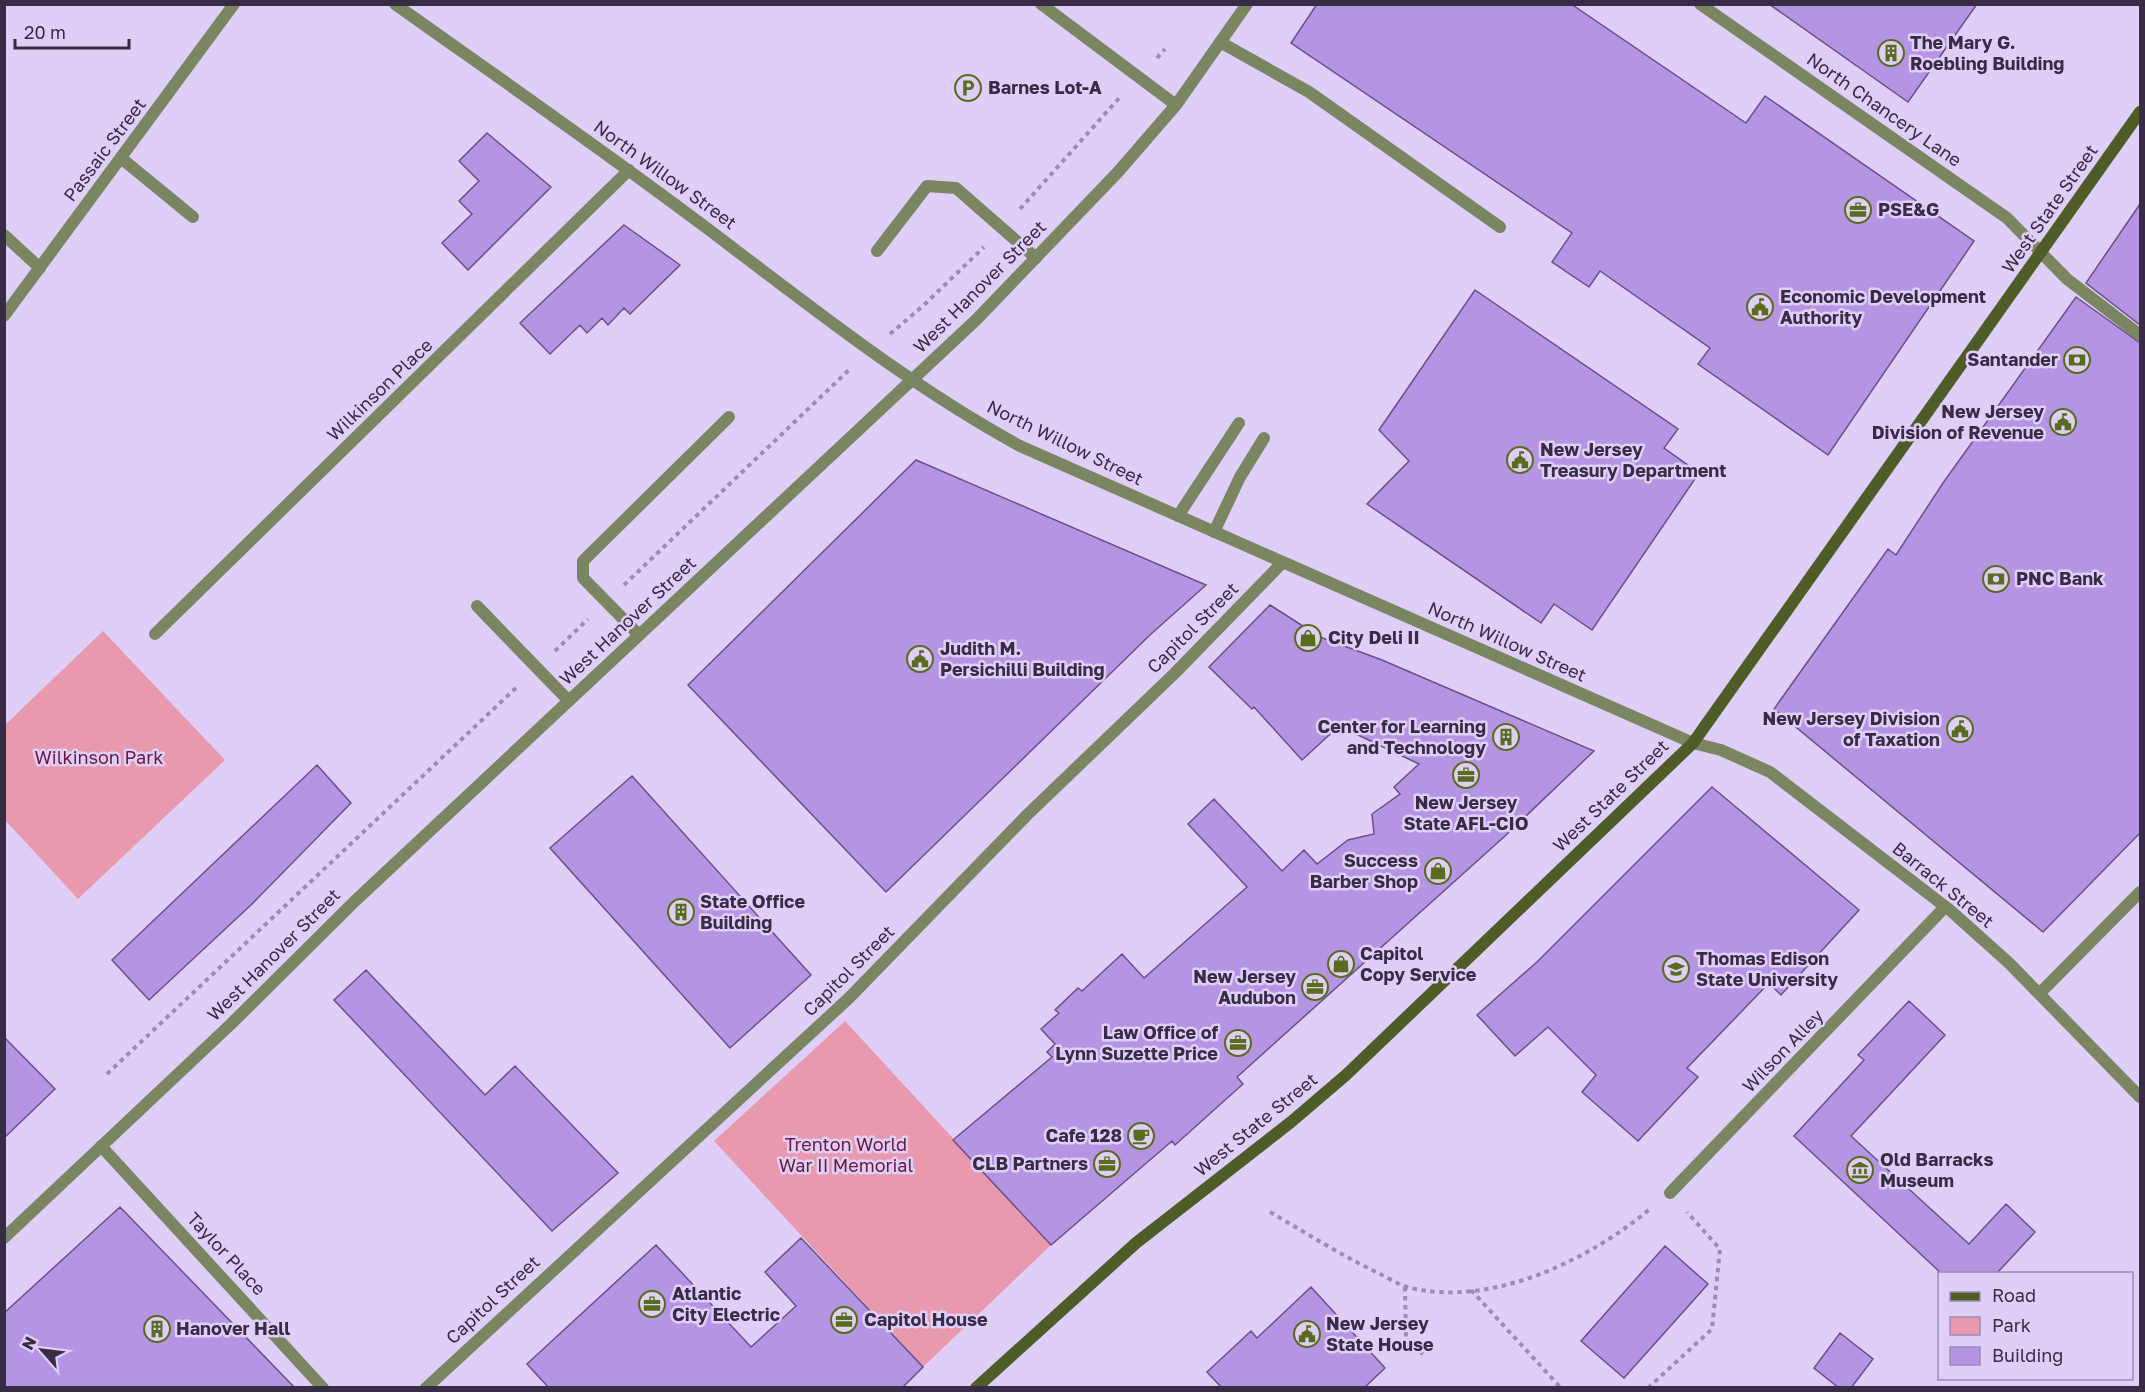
<svg xmlns="http://www.w3.org/2000/svg" width="2145" height="1392" font-family="'Golos Text',sans-serif">
<style>
.green{fill:#e999ae}
.building{fill:#b594e4;stroke:#69508b;stroke-width:1.5}
.lines{fill:none;stroke-linecap:round;stroke-linejoin:round}
.path{stroke:#9b8db0;stroke-width:4;stroke-dasharray:4.5 4.5;stroke-linecap:butt}
.lane{stroke:#7a8562;stroke-width:12}
.street{stroke:#7a8562;stroke-width:12}
.secondary{stroke:#4e5d28;stroke-width:12}
.labels{text-anchor:middle;stroke-width:5;stroke-linejoin:round;paint-order:stroke}
.poi-label{font-size:18px;font-weight:bold;fill:#372b46;stroke:#dfcff8;text-anchor:start}
.street-label{font-size:18px;fill:#372b46;stroke:#dfcff8}
.park-label{font-size:18px;fill:#6a1837;stroke:#dfcff8}
</style>
<rect width="100%" height="100%" fill="#dfcff8"/>
<!-- green -->
<path class="green" d="M103,631L225,760L78,899L5,820V725Z
M845,1021L1051,1245L923,1367L714,1141Z"/>
<!-- building -->
<path class="building" d="M1317,4H1571L1746,123L1765,96L1974,241L1828,455L1698,364L1710,348L1600,271L1589,287L1552,262L1572,233L1291,43Z
M1769,4H1977L1908,102Z
M487,133L551,187L468,270L442,243L472,214L459,201L479,181L459,161Z
M2140,204V325L2086,283Z
M624,225L680,265L630,314L624,308L608,325L602,318L587,333L580,325L550,354L520,323Z
M1475,290L1678,429L1664,448L1699,473L1592,630L1554,604L1541,623L1367,504L1409,461L1379,430Z
M2076,297L2140,343V833L2043,932L1774,709L1888,549L1896,555L1943,483Z
M916,460L1206,585L1151,634L886,892L688,685Z
M1270,605L1320,637L1382,660L1594,751L1505,836L1237,1077L1243,1084L1175,1145L1172,1141L1051,1245L953,1140L1052,1057L1047,1052L1055,1044L1041,1029L1059,1013L1055,1010L1078,988L1082,991L1122,954L1144,978L1247,887L1188,824L1214,799L1282,871L1304,850L1317,864L1348,840L1374,834L1372,814L1400,794L1394,787L1419,764L1339,726L1302,760L1254,707L1252,709L1209,667Z
M317,765L351,803L252,904L149,1000L112,960Z
M632,776L811,975L730,1048L550,848Z
M1712,787L1859,910L1781,995L1769,983L1687,1068L1698,1077L1638,1141L1582,1092L1596,1075L1548,1027L1515,1056L1477,1015L1538,961Z
M366,970L485,1095L515,1066L618,1173L552,1231L334,1000Z
M1909,1001L1945,1035L1851,1136L1969,1244L2006,1204L2035,1232L1998,1272L2000,1274H1942L1794,1136L1864,1060L1858,1055Z
M4,1037L55,1089L4,1138Z
M120,1207L295,1388H4V1313Z
M801,1238L923,1367L902,1388H549L527,1364L656,1245L751,1347L796,1306L765,1272Z
M1665,1246L1708,1284L1624,1378L1581,1341Z
M1311,1287L1385,1368L1364,1388H1222L1207,1372L1251,1331L1257,1338Z
M1840,1333L1873,1359L1851,1388H1839L1814,1368Z"/>
<g class="lines">
<!-- path -->
<path class="path" d="M1157,58L1165,49
M1020,209L1121,96
M890,334L924,305L984,247
M4,459V461
M624,585L851,368
M555,651L588,619
M107,1074L519,685
M1270,1212C1306,1233 1341,1255 1378,1273C1387,1277 1397,1284 1407,1287C1489,1309 1590,1260 1651,1208
M1405,1287L1406,1342L1423,1354
M1471,1290L1561,1388
M1648,1388L1712,1329L1720,1249L1687,1212"/>
<!-- lane -->
<path class="lane" d="M1220,42L1309,92L1500,227
M121,158L193,217
M4,235L40,268
M877,251L927,186L956,188L1036,258
M1178,516L1239,423
M1214,532L1240,477L1264,438
M477,606L569,701
M639,635L583,578V561L729,417
M1670,1193L1945,907"/>
<!-- street -->
<path class="street" d="M395,4C499,78 603,150 704,226C806,303 908,385 1020,446L1693,743L1721,750L1770,772L1951,911L2009,963L2140,1097
M1041,4L1176,105
M1700,4L2007,218L2067,279L2140,335
M4,316L234,4
M155,634L629,170
M2039,994L2140,892
M101,1146L323,1388
M4,1238L231,1024L355,901L977,319L1118,172L1176,105L1247,4
M426,1388L849,998L1027,815L1175,673L1282,563"/>
<!-- secondary -->
<path class="secondary" d="M976,1388L1136,1243L1291,1122L1346,1075L1693,743L2140,112"/>
</g>
<!-- icons -->
<defs>
<symbol id="building-ring" viewBox="-11 -11 22 22"><circle r="9.5" fill="#dfcff8" stroke="#586c1b" stroke-width="1.5"/><path d="M-4-6H4V6H1V3H-1V6H-4ZM-2.5-4.3h1.7v1.8h-1.7ZM.8-4.3h1.7v1.8H.8ZM-2.5-1h1.7V.8h-1.7ZM.8-1h1.7V.8H.8Z" fill="#586c1b"/></symbol>
<symbol id="parking-ring" viewBox="-11 -11 22 22"><circle r="9.5" fill="#dfcff8" stroke="#586c1b" stroke-width="1.5"/><path d="M-3.5-5.5H1a3.5 3.5 0 0 1 0 7H-1V5.5H-3.5ZM-1-3.4V-.6H.8a1.4 1.4 0 0 0 0-2.8Z" fill="#586c1b"/></symbol>
<symbol id="office-ring" viewBox="-11 -11 22 22"><circle r="9.5" fill="#dfcff8" stroke="#586c1b" stroke-width="1.5"/><path d="M-6-3h4V-5.5h4V-3h4V5H-6ZM-1-4.5V-3h2v-1.5ZM-6 0V1H6V0Z" fill="#586c1b"/></symbol>
<symbol id="civic-ring" viewBox="-11 -11 22 22"><circle r="9.5" fill="#dfcff8" stroke="#586c1b" stroke-width="1.5"/><path d="M-.6-6.5H3V-4.5H.6V-3L4-1V1h2V6H-6V1h2V-1L-.6-3ZM-1.2 2.5V6h2.4V2.5Z" fill="#586c1b"/></symbol>
<symbol id="bank-ring" viewBox="-11 -11 22 22"><circle r="9.5" fill="#dfcff8" stroke="#586c1b" stroke-width="1.5"/><path d="M-6-4H6V4H-6ZM0-2.3a2.3 2.3 0 1 0 0 4.6a2.3 2.3 0 1 0 0-4.6Z" fill="#586c1b"/></symbol>
<symbol id="shop-ring" viewBox="-11 -11 22 22"><circle r="9.5" fill="#dfcff8" stroke="#586c1b" stroke-width="1.5"/><path d="M-5-2.5h2.3a2.7 3.5 0 0 1 5.4 0H5L5.5 6h-11ZM-1.5-2.5h3a1.5 2.3 0 0 0-3 0Z" fill="#586c1b"/></symbol>
<symbol id="university-ring" viewBox="-11 -11 22 22"><circle r="9.5" fill="#dfcff8" stroke="#586c1b" stroke-width="1.5"/><path d="M0-5L7-2L0 1L-7-2ZM-4 1L0 2.5L4 1V4Q0 6-4 4Z" fill="#586c1b"/></symbol>
<symbol id="cafe-ring" viewBox="-11 -11 22 22"><circle r="9.5" fill="#dfcff8" stroke="#586c1b" stroke-width="1.5"/><path d="M-5.5-4.5H6V0H3Q3 3.5 0 3.5H-2.5Q-5.5 3.5-5.5 0ZM3-3.2v2h1.7v-2ZM-6 4.5H4V6H-6Z" fill="#586c1b"/></symbol>
<symbol id="museum-ring" viewBox="-11 -11 22 22"><circle r="9.5" fill="#dfcff8" stroke="#586c1b" stroke-width="1.5"/><path d="M0-6L6-3V-2H-6V-3ZM-5-1h2V3h-2ZM-1-1h2V3h-2ZM3-1h2V3H3ZM-6 4H6V6H-6Z" fill="#586c1b"/></symbol>
</defs>
<g fill-rule="evenodd">
<use href="#building-ring" x="1876" y="38" width="30" height="30"/>
<use href="#parking-ring" x="953" y="73" width="30" height="30"/>
<use href="#office-ring" x="1843" y="195" width="30" height="30"/>
<use href="#civic-ring" x="1745" y="292" width="30" height="30"/>
<use href="#bank-ring" x="2062" y="345" width="30" height="30"/>
<use href="#civic-ring" x="2048" y="407" width="30" height="30"/>
<use href="#civic-ring" x="1505" y="445" width="30" height="30"/>
<use href="#bank-ring" x="1981" y="564" width="30" height="30"/>
<use href="#shop-ring" x="1293" y="623" width="30" height="30"/>
<use href="#civic-ring" x="905" y="644" width="30" height="30"/>
<use href="#civic-ring" x="1945" y="714" width="30" height="30"/>
<use href="#building-ring" x="1491" y="722" width="30" height="30"/>
<use href="#office-ring" x="1451" y="760" width="30" height="30"/>
<use href="#shop-ring" x="1423" y="856" width="30" height="30"/>
<use href="#building-ring" x="666" y="897" width="30" height="30"/>
<use href="#shop-ring" x="1326" y="949" width="30" height="30"/>
<use href="#university-ring" x="1661" y="954" width="30" height="30"/>
<use href="#office-ring" x="1300" y="972" width="30" height="30"/>
<use href="#office-ring" x="1223" y="1028" width="30" height="30"/>
<use href="#cafe-ring" x="1126" y="1121" width="30" height="30"/>
<use href="#office-ring" x="1092" y="1149" width="30" height="30"/>
<use href="#museum-ring" x="1845" y="1155" width="30" height="30"/>
<use href="#office-ring" x="637" y="1289" width="30" height="30"/>
<use href="#office-ring" x="829" y="1305" width="30" height="30"/>
<use href="#building-ring" x="142" y="1314" width="30" height="30"/>
<use href="#civic-ring" x="1292" y="1319" width="30" height="30"/>
</g>
<g class="labels">
<!-- poi labels -->
<g class="poi-label">
<text x="1910" y="49">The Mary G.<tspan x="1910" dy="21">Roebling Building</tspan></text>
<text x="988" y="94">Barnes Lot-A</text>
<text x="1878" y="216">PSE&amp;G</text>
<text x="1780" y="303">Economic Development<tspan x="1780" dy="21">Authority</tspan></text>
<text x="2058" y="366" text-anchor="end">Santander</text>
<text x="2044" y="418" text-anchor="end">New Jersey<tspan x="2044" dy="21">Division of Revenue</tspan></text>
<text x="1540" y="456">New Jersey<tspan x="1540" dy="21">Treasury Department</tspan></text>
<text x="2016" y="585">PNC Bank</text>
<text x="1328" y="644">City Deli II</text>
<text x="940" y="655">Judith M.<tspan x="940" dy="21">Persichilli Building</tspan></text>
<text x="1940" y="725" text-anchor="end">New Jersey Division<tspan x="1940" dy="21">of Taxation</tspan></text>
<text x="1486" y="733" text-anchor="end">Center for Learning<tspan x="1486" dy="21">and Technology</tspan></text>
<text x="1466" y="809" text-anchor="middle">New Jersey<tspan x="1466" dy="21">State AFL-CIO</tspan></text>
<text x="1418" y="867" text-anchor="end">Success<tspan x="1418" dy="21">Barber Shop</tspan></text>
<text x="700" y="908">State Office<tspan x="700" dy="21">Building</tspan></text>
<text x="1360" y="960">Capitol<tspan x="1360" dy="21">Copy Service</tspan></text>
<text x="1696" y="965">Thomas Edison<tspan x="1696" dy="21">State University</tspan></text>
<text x="1296" y="983" text-anchor="end">New Jersey<tspan x="1296" dy="21">Audubon</tspan></text>
<text x="1218" y="1039" text-anchor="end">Law Office of<tspan x="1218" dy="21">Lynn Suzette Price</tspan></text>
<text x="1122" y="1142" text-anchor="end">Cafe 128</text>
<text x="1880" y="1166">Old Barracks<tspan x="1880" dy="21">Museum</tspan></text>
<text x="1088" y="1170" text-anchor="end">CLB Partners</text>
<text x="672" y="1300">Atlantic<tspan x="672" dy="21">City Electric</tspan></text>
<text x="864" y="1326">Capitol House</text>
<text x="1326" y="1330">New Jersey<tspan x="1326" dy="21">State House</tspan></text>
<text x="176" y="1335">Hanover Hall</text>
</g>
<!-- street labels -->
<g class="street-label">
<text transform="translate(1884 110) rotate(35)" y="6">North Chancery Lane</text>
<text transform="translate(105 150) rotate(-53)" y="6">Passaic Street</text>
<text transform="translate(665 175) rotate(36)" y="6">North Willow Street</text>
<text transform="translate(2050 209) rotate(-55)" y="6">West State Street</text>
<text transform="translate(980 287) rotate(-45)" y="6">West Hanover Street</text>
<text transform="translate(380 390) rotate(-44)" y="6">Wilkinson Place</text>
<text transform="translate(1065 443) rotate(26)" y="6">North Willow Street</text>
<text transform="translate(628 621) rotate(-43)" y="6">West Hanover Street</text>
<text transform="translate(1193 628) rotate(-45)" y="6">Capitol Street</text>
<text transform="translate(1507 642) rotate(24)" y="6">North Willow Street</text>
<text transform="translate(1611 796) rotate(-44)" y="6">West State Street</text>
<text transform="translate(1943 885) rotate(39)" y="6">Barrack Street</text>
<text transform="translate(274 955) rotate(-45)" y="6">West Hanover Street</text>
<text transform="translate(849 971) rotate(-45)" y="6">Capitol Street</text>
<text transform="translate(1783 1051) rotate(-46)" y="6">Wilson Alley</text>
<text transform="translate(1256 1125) rotate(-39)" y="6">West State Street</text>
<text transform="translate(226 1254) rotate(47)" y="6">Taylor Place</text>
<text transform="translate(493 1300) rotate(-43)" y="6">Capitol Street</text>
</g>
<!-- park labels -->
<g class="park-label">
<text x="99" y="764">Wilkinson Park</text>
<text x="846" y="1151">Trenton World<tspan x="846" dy="21">War II Memorial</tspan></text>
</g>
</g>
<!-- border -->
<rect width="2145" height="1392" fill="none" stroke="#372b46" stroke-width="12"/>
<!-- legend -->
<rect x="1938" y="1272" width="195" height="108" fill="#dfcff8" stroke="#9c8db1" stroke-width="1.5"/>
<rect x="1950" y="1292" width="30" height="9" fill="#4e5d28" stroke="#9c8db1" stroke-width="1.5"/>
<text x="1992" y="1302" font-size="18" fill="#372b46">Road</text>
<rect x="1950" y="1317" width="30" height="18" fill="#e999ae" stroke="#9c8db1" stroke-width="1.5"/>
<text x="1992" y="1332" font-size="18" fill="#372b46">Park</text>
<rect x="1950" y="1347" width="30" height="18" fill="#b594e4" stroke="#9c8db1" stroke-width="1.5"/>
<text x="1992" y="1362" font-size="18" fill="#372b46">Building</text>
<!-- north arrow -->
<g transform="translate(42 1350) rotate(298)" stroke="#dfcff8" stroke-width="4.5" paint-order="stroke">
<path d="M0-4.5L10 22L0 15L-10 22Z" fill="#372b46"/>
<text y="-9" font-size="16" font-weight="bold" text-anchor="middle" fill="#372b46">N</text>
</g>
<!-- scale -->
<path d="M15 39v9h114v-9" fill="none" stroke="#372b46" stroke-width="3"/>
<text x="24" y="39" font-size="18" fill="#372b46" stroke="#dfcff8" stroke-width="4.5" paint-order="stroke">20 m</text>
</svg>
